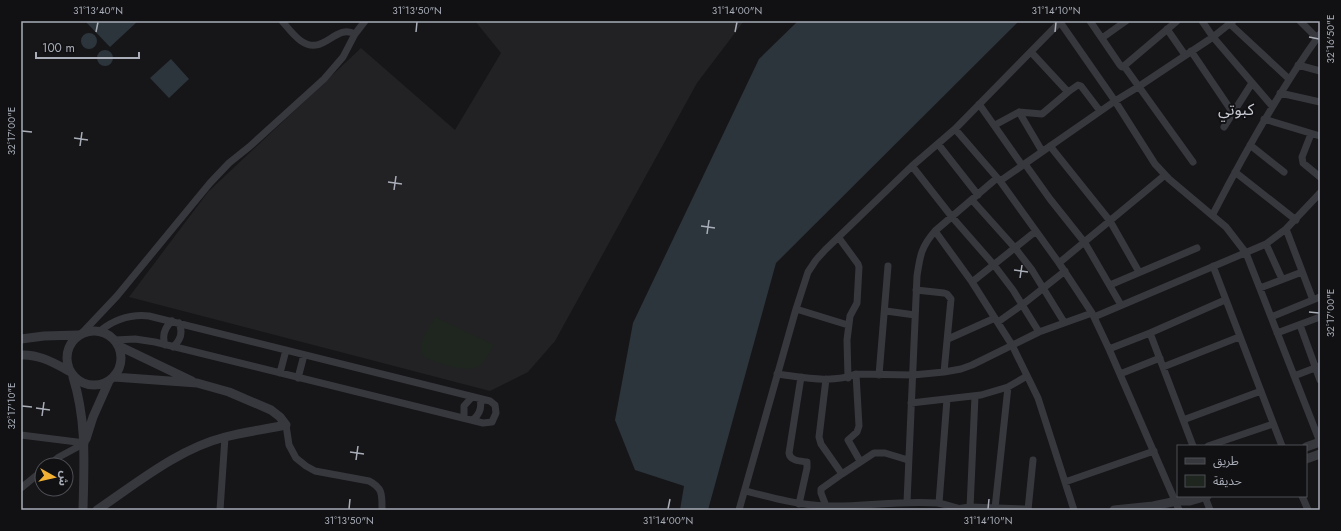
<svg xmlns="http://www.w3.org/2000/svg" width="1341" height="531" font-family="Jost,'Noto Sans Arabic',sans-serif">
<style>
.built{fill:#222225}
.green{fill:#1e261f}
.water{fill:#2c353c}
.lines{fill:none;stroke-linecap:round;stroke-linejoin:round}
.minor{stroke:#37383d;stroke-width:7}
.tertiary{stroke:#37383d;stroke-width:9}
.ticks{fill:none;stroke:#a8adb8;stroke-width:1.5}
.labels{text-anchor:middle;stroke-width:4;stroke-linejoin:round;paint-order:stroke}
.quarter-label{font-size:16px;fill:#c9ccd4;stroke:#111113}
.neatline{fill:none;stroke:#a8adb8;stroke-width:1.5}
.ticks-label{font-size:10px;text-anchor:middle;fill:#a8adb8}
</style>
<rect width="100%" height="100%" fill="#161618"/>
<!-- built -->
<path class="built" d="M475,21H744L697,83L555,341L528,372L490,391L129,297L208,192L361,48L455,130L501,53Z"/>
<!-- green -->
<path class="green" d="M435,317L494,345C490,351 485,362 479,366C466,374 437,363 424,357C416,343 428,330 435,317Z"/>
<!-- water -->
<path class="water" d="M85,21H138L110,47Z
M798,21H1019L776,263L708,510H680L684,486L635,470L615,420L633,323L759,59Z
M81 41a8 8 0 1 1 16 0a8 8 0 1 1-16 0Z
M97 58a8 8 0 1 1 16 0a8 8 0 1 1-16 0Z
M171,59L189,79L169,98L150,78Z"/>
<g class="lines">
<!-- minor -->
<path class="minor" d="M282,21C288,28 294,36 301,41C324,57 335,23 355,34
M1090,21L1120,65L1122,67L1124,66L1193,162
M1202,21L1213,37L1272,106
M1300,21L1317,38
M1060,22L1115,101L1155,164L1169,179L1226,227L1246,253L1320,442
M1230,24L1289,79
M1167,29L1185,55
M1102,38L1126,21
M1191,51L1233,113
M1031,52L1068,92
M1298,65L1320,71
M1124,66L1177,21
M1280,93L1320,102
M979,104L1022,165
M1019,112L1042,151
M1264,119L1320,136
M995,125L1019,112L1042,114L1068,92L1078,85L1081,86L1100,111
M1224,127L1252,83
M955,129L1000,181L1059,263L1092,313L1109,349L1179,510
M1311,134L1302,157L1303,163L1320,177
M938,144L978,195
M1250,145L1284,172
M1050,146L1110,221L1139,272
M1025,164L1050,199L1085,243L1121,305
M912,166L952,217L994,265L1013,290L1039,332
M1235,172L1296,220
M1000,181L1115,101L1138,87L1213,37L1233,21
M972,200L1015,248L1032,270L1064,322
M1213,214C1245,152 1279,91 1320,34
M1286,229L1313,300
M935,231L972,282L1012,345L1038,398L1074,510
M839,238L858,264L859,267L857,303L850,316L847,340L848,378
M1266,244L1282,279
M1059,263L1165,175
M1213,266L1282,446
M972,282L1036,231
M1110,285L1197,248
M1260,288L1302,272
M916,290L944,293L947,294L951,299L944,372
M796,309L848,325
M886,311L915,315
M1094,317L1266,244L1286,229L1320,193
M1271,317L1320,297
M998,322L1022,305L1065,271
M1300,325L1320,380
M100,331C115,319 130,314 149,316L490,401L495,405L496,413L492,422L483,423L155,342L135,339L115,340
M83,332L117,296L210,183L229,163L249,147L324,79L343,57L355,34L365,21
M1150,333L1193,446
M1277,333L1320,317
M948,339L995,318
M165,345C162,336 164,328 172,321
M173,347C181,340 183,332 179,323
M1109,349L1150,333L1225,300
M1163,367L1239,337
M280,373L286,350
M777,374C802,377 832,384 856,374L913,375L944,372L961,369L972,365L1039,332L1092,313
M856,374L859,426L857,432L848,440L860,461
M1120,374L1160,358
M879,375L888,266
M1294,376L1320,366
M298,378L304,355
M826,379L819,437L821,444L842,474
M911,403L981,395L1008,387L1027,376
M464,418V406L472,397
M473,420C480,414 482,407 480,399
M1183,420L1261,391
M286,425L289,445L296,458L306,466L315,471L369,481C383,488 382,495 382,510
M21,435L85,443
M1208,446L1273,424
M49,465L59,457L85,443
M1065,482L1154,451
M21,488L42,471
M746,491C773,498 799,505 827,506C864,507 900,500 937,503C945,504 953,507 961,509
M1302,496L1308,510
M1205,497L1210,510
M907,502L917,276C920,256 921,247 935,231L997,178
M939,503L947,399
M799,504L807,468V462C800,461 790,461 789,453L801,377
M826,506L821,493V489L842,474L874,453H885L908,460
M970,508L975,396
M995,508L1008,387
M220,510L225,437
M739,510L796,309L808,272L816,260L825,250L912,166L955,129L1061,21
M1028,510L1033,460"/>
<!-- tertiary -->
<path class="tertiary" d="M67 358a27 27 0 1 1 54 0a27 27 0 1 1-54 0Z
M21,339L44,336L78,335
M119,346L192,381
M21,355C39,354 54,363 69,371
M73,377C87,422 84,464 83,510
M86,439L93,417L109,381
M1306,447L1320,442
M1306,459L1320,454
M97,510C137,483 178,449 225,437C245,432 266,429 286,425L280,417L271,410L229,392L197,383L114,377
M956,510L970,508L1026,510
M1114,510L1153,506L1177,501H1190L1207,496"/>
</g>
<!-- ticks -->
<path class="ticks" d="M96,32L98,22M416,32L417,22M735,32L737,22M1055,32L1056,22M1309,37L1319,39M22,131L32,132M74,138L88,140M80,146L82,132M388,182L402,184M394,190L396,176M701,226L715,228M707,234L709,220M1014,270L1028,272M1020,278L1022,265M1309,312L1319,313M22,406L32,407M36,408L50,410M42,416L44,402M350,452L364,454M356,460L358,446M349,509L350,499M668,509L670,499M988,509L989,499"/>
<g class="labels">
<!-- quarter labels -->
<g class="quarter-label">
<text x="1236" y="115">كبوتي</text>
</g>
</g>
<!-- border -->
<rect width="1341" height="531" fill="none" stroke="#111113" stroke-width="44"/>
<!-- legend -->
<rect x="1177" y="445" width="130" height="52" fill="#111113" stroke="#4d4f55"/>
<rect x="1185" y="458" width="20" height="6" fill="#37383d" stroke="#4d4f55"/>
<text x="1213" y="465" font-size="12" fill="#a8adb8">طريق</text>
<rect x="1185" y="475" width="20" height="12" fill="#1e261f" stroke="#4d4f55"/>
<text x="1213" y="485" font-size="12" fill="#a8adb8">حديقة</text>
<!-- north arrow -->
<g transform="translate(54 477) rotate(98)"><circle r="19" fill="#111113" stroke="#4d4f55"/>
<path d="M0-3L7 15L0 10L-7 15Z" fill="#f2b134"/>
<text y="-6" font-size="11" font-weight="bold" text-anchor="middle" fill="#a8adb8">ش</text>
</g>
<!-- scale -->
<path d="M36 52v6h103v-6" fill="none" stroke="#a8adb8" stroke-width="2"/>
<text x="42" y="52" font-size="12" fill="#a8adb8" stroke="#111113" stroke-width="3" paint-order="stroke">100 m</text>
<rect x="22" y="22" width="1297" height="487" class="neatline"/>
<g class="ticks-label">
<text x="98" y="14">31°13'40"N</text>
<text x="417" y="14">31°13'50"N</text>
<text x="737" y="14">31°14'00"N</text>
<text x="1056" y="14">31°14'10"N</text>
<text transform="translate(1330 39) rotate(-90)" y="4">32°16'50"E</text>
<text transform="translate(11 131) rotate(-90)" y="4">32°17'00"E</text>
<text transform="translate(1330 313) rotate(-90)" y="4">32°17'00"E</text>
<text transform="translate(11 406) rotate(-90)" y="4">32°17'10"E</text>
<text x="349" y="524">31°13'50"N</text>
<text x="668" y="524">31°14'00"N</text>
<text x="988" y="524">31°14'10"N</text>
</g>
</svg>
